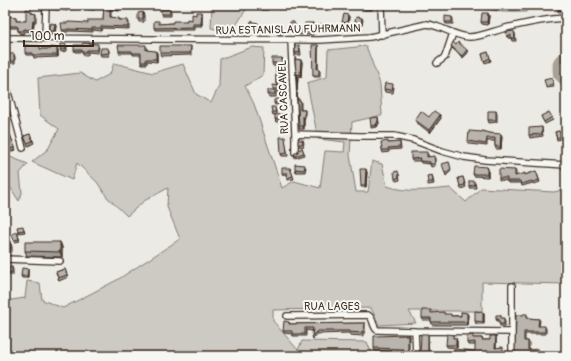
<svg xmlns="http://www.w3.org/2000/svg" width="571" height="361" font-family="Pangolin,sans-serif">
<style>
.green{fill:#cdcac4;stroke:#847a71}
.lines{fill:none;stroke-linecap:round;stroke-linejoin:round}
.river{stroke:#a8a198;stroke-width:8}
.minor-casing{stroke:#3b2a1e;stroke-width:8}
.minor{stroke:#f6f6f2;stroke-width:5.5}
.wall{fill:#a09b96;stroke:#3b2a1e}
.shaded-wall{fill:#827e7a;stroke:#3b2a1e}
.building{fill:#bab4ae;stroke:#3b2a1e}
.labels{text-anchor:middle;stroke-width:4;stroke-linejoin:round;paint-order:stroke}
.street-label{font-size:11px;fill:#3b2a1e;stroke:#f6f6f2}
</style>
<rect width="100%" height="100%" fill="#ebeae5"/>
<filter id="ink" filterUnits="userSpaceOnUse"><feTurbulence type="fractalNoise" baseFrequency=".025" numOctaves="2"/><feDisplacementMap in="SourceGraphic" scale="8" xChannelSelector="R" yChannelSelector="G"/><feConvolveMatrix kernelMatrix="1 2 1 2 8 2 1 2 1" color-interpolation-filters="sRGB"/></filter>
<g filter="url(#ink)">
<!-- green -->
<path class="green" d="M212,5H249L231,33L211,28Z
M467,5H526V12H502Z
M366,46L380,84L382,115L352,122L350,155L356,192H368L372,161L382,164L387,186C407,193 429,190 450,188L466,202L481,188L554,192L566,189V284L482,282V311H409L416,323L379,325L371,308L273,310V321L298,350L302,341L367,342L373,356H5V301L25,298L27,281L40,283L42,300L63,308L117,280L180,239L167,207L168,188L144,201L127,216L107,197L97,182L77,163L72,180L32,162L48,149L59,129L40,115L38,78L80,73L95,82L110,74L114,63L153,73L183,64L196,94L211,103L219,86L220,59L252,47L264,48L263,75L245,86L254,104L282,188L294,181L320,188L325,151L344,152L345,142L318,139L307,83L327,77L328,50Z
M5,155L28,164L20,173L22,193L19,201L5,179Z"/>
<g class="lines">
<!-- river -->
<path class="river" d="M566,54C555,60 556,63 557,75L566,84"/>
<defs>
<path id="minor" d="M381,5L382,35
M5,38L320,40L370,37L427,24C442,26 454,36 469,37C480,37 491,32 502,29C522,24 545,19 566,18
M45,38L46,5
M291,40L295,134V152
M437,63L445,57L453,33
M5,81L23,148
M295,134L359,136H394L413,140L442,151L464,157L485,160L566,165
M5,259L60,261
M287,316L368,315C374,318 372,326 377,330L415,331L416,356
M415,331L511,332
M512,356V286"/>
</defs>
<!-- minor casing -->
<use href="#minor" class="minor-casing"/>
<!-- minor -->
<use href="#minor" class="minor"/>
</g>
<!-- wall -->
<path class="wall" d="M14,5H22V6H14Z
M50,5H58V10L51,9Z
M67,5L68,7L67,11L62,10L61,8Z
M76,5V9H69L68,7Z
M86,5H94V10L87,9Z
M104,5H119V11L111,10V17L129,22V29L102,28L101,31L93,30V32L68,31V32H63L62,30L88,23L103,20Z
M268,5V10H262L261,7Z
M277,5H285L283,9H278Z
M295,5H320L311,6V7H296Z
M346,5H353V7L347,8Z
M372,5V10H364L363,6Z
M456,5L455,9L450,8L449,6Z
M566,5L565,13L558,12V10Z
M170,9L171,12V16H162L161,14Z
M32,12V13L36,14V22H34L33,32L24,31V34L19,33L18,31V29L17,28H5V16L16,17V21H26Z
M143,12L144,15V22H139L138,19Z
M202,12V26H194V30H155L154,28L160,24L173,23L187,21L192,20L196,15Z
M488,13L489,16L488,25L482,24L481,22Z
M348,15L349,17L348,25L343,24L342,22Z
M452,17L453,19V24H446L445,22Z
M362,18L363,20L362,25L356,24L355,22Z
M55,24L56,26L55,34L49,33V31L51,25Z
M295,24V28H290V26Z
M324,24L325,32H320V30Z
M259,25L257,32L251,30L250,28Z
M314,26L313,35L295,34V31Z
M283,28V35H278L277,33Z
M515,33L516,41H512L511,38H508L507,36Z
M456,45L468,53L463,58L452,48L451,46Z
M67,46V51L61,52L60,49Z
M191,46V55L161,56L160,53Z
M99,47L98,53L88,52V55H83L82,52H75L74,50Z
M147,47V50L157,53V62L147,61V64H142L141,62V55H133V53H119V51Z
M318,47V69L320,71V77H314L313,75Z
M57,48L58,50V57L34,58L33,55H26L25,53L41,49H51Z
M300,48L301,55H296L295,53Z
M109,50V56H101L100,54Z
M488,52L491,61L485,63L482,54Z
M14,54L15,57V63H8L7,61Z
M295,59L301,60L302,62L301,77H298L297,91Z
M283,61V77H282L281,90H280V92H276V97H269L268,94L274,90L273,89L277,85L276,84V66H273L272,63Z
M553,81L554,87L546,88V86Z
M394,87L393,93L385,92L384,89Z
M297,93L298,100H300L301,102V110H305V118H304V129H299V126Z
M282,101V104L275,105L274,103Z
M276,109V114L273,115L272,112Z
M5,111L9,126L5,128Z
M496,111L497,114V122L489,123L488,120Z
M284,114L285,121L276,122L275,119Z
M440,115L441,118L430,133L416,122L415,120Z
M541,116L552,117L553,120L545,124Z
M378,120L379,123L377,127L371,128V126Z
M542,127L543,136L530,138L529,135Z
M559,131L562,139L557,140L555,132Z
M9,132L16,150L10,152L7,142H6L5,140Z
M489,133L502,136L501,149H496L495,146V141H487V146L469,144L468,141Z
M30,134L34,143L28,146L24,136Z
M285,140L288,156H282L281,154Z
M303,140L304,143L303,147L299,146L298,144Z
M400,142L401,149L389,150V152L383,153L382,150L388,143Z
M302,148L305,155L295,158L294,154Z
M428,154V156L435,158V166L431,167L430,164L421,163L420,161H412L411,159Z
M306,167L305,172H296L295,169Z
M487,167L488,169V177L474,176L473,174Z
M290,168L294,179L288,180L287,175H283L282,173Z
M515,170L516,172V176L525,175L536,171L540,182L534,184L533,183L522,186L521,183H508L507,181L499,180V178Z
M367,172L366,187H361V185Z
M399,174L400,180L396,181L395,179Z
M432,175L434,184L428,185V182Z
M463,177L466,187L461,189L458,178Z
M475,183L476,188H470L469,186Z
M24,229L25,232L19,233L18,231Z
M17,232L20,241L15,242L12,234Z
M60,242L62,247V257L27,256L25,251Z
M5,244H11L12,247V252H5Z
M12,267L13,270V275H7L6,272Z
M65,269L68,277L59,281L56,272Z
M28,271V278H22L21,276Z
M432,313L445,314L452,316L468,315L467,325H432L431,320H423L422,318Z
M484,314V324H476L475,321Z
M523,315L528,316V318L539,319L540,321L539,326L546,328V334H525V341H528L529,343V350L539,352V354L566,356L515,354Z
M502,318L505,320V326H500L499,321H497L496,319Z
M289,322L290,324L365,323V333H363V336L350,335L349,333L317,334L313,339L312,331L306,330V336H293L292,334L284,333L283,331Z
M408,335L409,337L403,355V351H375L374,348Z
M454,337V338L457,341V348L447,347L446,345Z
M474,338H482L483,340H490L496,338V348L503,350L475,345H468L467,343Z"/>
<!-- shaded-wall -->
<path class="shaded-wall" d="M202,12V26L201,24Z
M488,13L489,16L488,25L487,22Z
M348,15L349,17L348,25L347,23Z
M33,20L34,22L33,32L32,30Z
M258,23L259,25L257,32L256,30Z
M313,23L314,26L313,35L312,32Z
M55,24L56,26L55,34L54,31Z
M318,45V71L317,69Z
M57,48L58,50V57L57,55Z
M467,50L468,53L463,58L462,56Z
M156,51L157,53V62L156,59Z
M282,58L283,61V77L282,75Z
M301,60L302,62L301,77L300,75Z
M297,74L298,77L297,91Z
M281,75L282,77L281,90Z
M440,115L441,118L430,133L429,130Z
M303,116L304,118V129L303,126Z
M378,117L379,123L377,127L376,125Z
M501,134L502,136L501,149L500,147Z
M449,162L451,171L446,176L445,173Z
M487,167L488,169V177L487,174Z
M366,169L367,172L366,187L365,185Z
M60,242L62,247V257L60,252Z
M28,269V278L27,276Z
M483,312L484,314V324L483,322Z
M467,313L468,315L467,325Z
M317,331V334L313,339L312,336Z
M428,334V336L429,355L428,352Z
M408,335L409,337V356H408Z
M496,336V350L495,348Z
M456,338L457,341V348L456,345Z"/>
<!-- building -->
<path class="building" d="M50,5H57V7L50,6Z
M61,5H67V8H61Z
M68,5H75V7H68Z
M86,5H93V7H86Z
M104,5H119L118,8H110V17L119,18V20H128V27L101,26V28H92V30L67,29V30H62L61,23H68V22L88,23V20H103Z
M261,5H267V7H261Z
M277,5H283V7H277Z
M363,5H371V7L363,6Z
M450,5H455L454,7L449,6Z
M558,5H566L565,11L558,10Z
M26,9L31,10V13L36,14L35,20H33L32,30L24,29L23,31H18V27L16,26H5V16L16,17V21H26Z
M161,9H170V14H161Z
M143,12V19H138V13Z
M196,12H202L201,24H193V27L154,28V21H159V24L173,23V21H187V19L192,20V14L196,15Z
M482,13H488L487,22H481Z
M344,14L348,15L347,23L342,22Z
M445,16L452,17V22H445Z
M356,17L362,18L361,23L355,22Z
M251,21L258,23L256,30L250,28Z
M290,22H294V26H290Z
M51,23L55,24L54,31H49V25H51Z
M305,23H313L312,32L295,31V28H305Z
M319,24H324L325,30H320Z
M277,26H282V33H277Z
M565,26H566V32Z
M514,31L515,38L511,39V35L507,36L506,32Z
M453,42L456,45L458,42L467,50L462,56L451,46Z
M83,43L98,44V50H87V52H82V50H74V45H82Z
M60,44H66V49H60Z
M25,45L40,46V49H51V47L57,48V55H33V53H25Z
M118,45H146V50L156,51V59H146V62H141V53H132V51H119Z
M299,45L300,52L295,53V46Z
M312,45H318L317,69H319V75H313Z
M160,46H191L190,53H160Z
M101,48H108L109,53L100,54Z
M488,52L490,58L484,61L482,54Z
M7,54H14V61H7Z
M272,58H282V75H281V87H279V89H273V85L278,86V84H276V63H272Z
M295,59L301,60L300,75L297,74V89Z
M552,78L553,84L546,86L544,80Z
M385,83L393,84L392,90L384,89Z
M268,90H275V94H268Z
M297,93V100H300V110H305L304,116H303V126H299Z
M281,98L282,102L274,103V100Z
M271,107H275L276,112H272Z
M421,111L429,117L434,111L440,115L429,130L415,120Z
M488,111H496V120H488Z
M5,112L8,124L5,125Z
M549,112L552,117L544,122L541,116Z
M284,114V119H275V115Z
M378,117V121L376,125L371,126L370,118Z
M542,127V134L529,135V128Z
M469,131L482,132V131L489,133L501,134L500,147L495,146V138H487L486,144L468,141Z
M559,131L561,136L557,138L555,132Z
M9,132L15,148L9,149L7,140H5V133Z
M564,132L566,135V152L564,153L562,148L566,147L561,133Z
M30,134L33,141L27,143L24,136Z
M280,137H285L287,153L281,154Z
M298,140H303L302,144H298Z
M388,141V143L400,142V147L388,148V150H382L381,142Z
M302,148L304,153L295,156L294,154L298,152V150Z
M411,152H427V157L434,156L435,164H430V162L420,161L421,158L411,159Z
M449,162L451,169L445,173L442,164Z
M295,164L305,165L304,170L295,169Z
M474,166L487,167V174H473Z
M282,168H290L293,176L287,178V173H282Z
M360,169H366L365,185H361Z
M499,169L515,170V176L525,173V175L536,171L539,180L533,182L532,181L521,184L520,181H507V178H499Z
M398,171L399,177L395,179L394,172Z
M432,175L433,182H428L427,176Z
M463,177L465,185L460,186L458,178Z
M469,181H474L475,185L469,186Z
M23,226L24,230L18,231L17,227Z
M17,232L19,239L14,240L12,234Z
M25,242H60V252L25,251Z
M5,244H11V249L5,250Z
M6,267H12V273L6,272Z
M22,268L28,269L27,276H21Z
M65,269L67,275L58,278L56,272Z
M422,310H431V313L444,312V314H451V316H461V312L467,313V322H431V318H422Z
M475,311L483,312V322L475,321Z
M523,314H527V318L539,319L538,326H545V332H524V341H528V350L538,349V354H566V356H514L515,354L516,315H523Z
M496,315H501V318H504V324H499V319H496Z
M284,321L289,322V324L365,323L364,331H362V333L349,332V331H317L312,336L313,328H305V334H292V331H283Z
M564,326H566V347L565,340H564Z
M421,334H428V352H433V356H420Z
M447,334L453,335V338H456V345H446Z
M408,335V356H374L403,355V349L374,348V336Z
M473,335V338H482V340H490V336H496L495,348L503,347V356H454V349L475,351V342L467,343V336Z"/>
</g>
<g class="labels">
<!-- street labels -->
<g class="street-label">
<text transform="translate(288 29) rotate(-1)" y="4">RUA ESTANISLAU FUHRMANN</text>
<text transform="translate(283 97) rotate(-92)" y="4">RUA CASCAVEL</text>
<text x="332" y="310">RUA LAGES</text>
</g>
</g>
<!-- margin -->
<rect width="571" height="361" fill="none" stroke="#f6f6f2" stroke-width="20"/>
<rect x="10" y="10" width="551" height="341" fill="none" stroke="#3b2a1e" stroke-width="1.5" filter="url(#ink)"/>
<!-- scale -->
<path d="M24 40v6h69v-6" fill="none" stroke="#3b2a1e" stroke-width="2"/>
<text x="30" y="40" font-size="12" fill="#3b2a1e" stroke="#f6f6f2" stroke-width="3" paint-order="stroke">100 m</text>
</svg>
